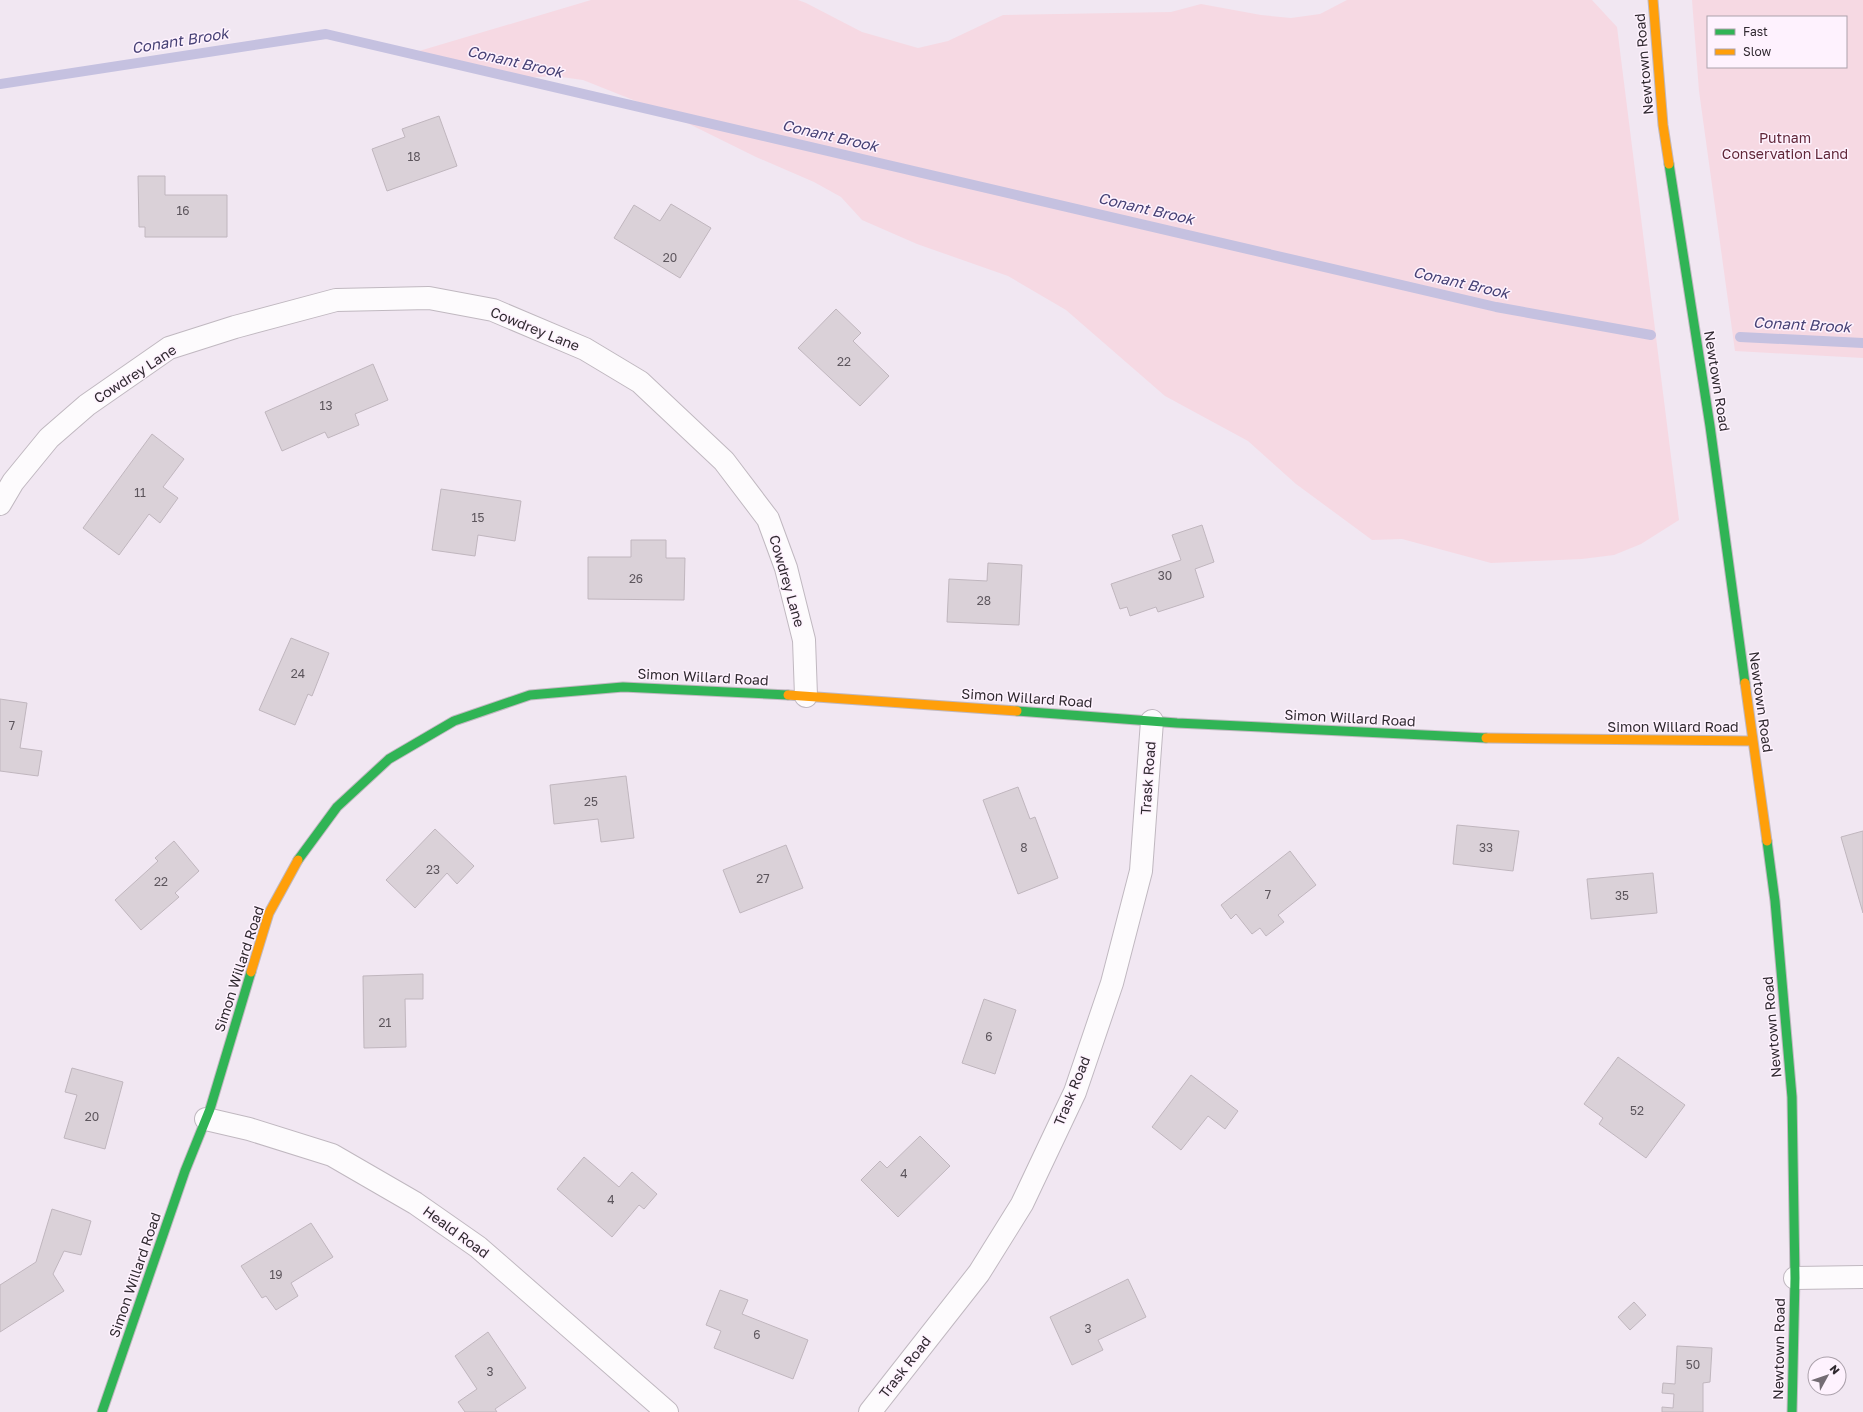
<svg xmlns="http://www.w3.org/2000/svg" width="1863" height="1412" font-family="'Golos Text',sans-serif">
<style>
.green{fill:#f6d9e3;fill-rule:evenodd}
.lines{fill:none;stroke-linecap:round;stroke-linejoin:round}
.stream{stroke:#c5c1e0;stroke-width:10}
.building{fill:#dad1d8;stroke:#c0b6be}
.street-casing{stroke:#c0b8c0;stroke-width:24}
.fast-casing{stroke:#c0b8c0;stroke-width:11}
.slow-casing{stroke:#c0b8c0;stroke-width:11}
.street{stroke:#fdfbfd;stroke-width:22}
.fast{stroke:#30b455;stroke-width:9}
.slow{stroke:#ff9f0a;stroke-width:9}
.labels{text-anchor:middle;stroke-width:3;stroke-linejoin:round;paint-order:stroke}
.number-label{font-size:12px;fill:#5c555c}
.street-label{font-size:14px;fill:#302930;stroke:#fef2fe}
.park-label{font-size:14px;fill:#602638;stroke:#fef2fe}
.water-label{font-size:15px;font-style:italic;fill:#464175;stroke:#fef2fe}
</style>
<rect width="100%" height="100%" fill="#f1e7f2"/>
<!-- green -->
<path class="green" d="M591,0H798L806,3L862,32L918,48L948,41L1003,15L1171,12L1201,4L1261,15L1291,18L1320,14L1347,0H1592L1617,27L1679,520L1641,544L1614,555L1582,559L1491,563L1402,539L1372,540L1296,484L1248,441L1165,396L1066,310L1008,276L917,244L862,220L841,197L814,182L756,157L671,115L583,80L554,76L524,78L409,54Z
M1692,0H1863V358L1735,351L1699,91ZM1708,17H1846V67H1708Z"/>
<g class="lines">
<!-- stream -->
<path class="stream" d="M0,84L326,34L1496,307L1651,335
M1740,337L1863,343"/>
</g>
<!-- building -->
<path class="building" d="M439,116L457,166L387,191L372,149L405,137L402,129Z
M138,176H165V195H227V237H145V227H139Z
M671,204L711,228L680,278L614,238L634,205L660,221Z
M836,309L861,333L853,341L889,376L860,406L798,348Z
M373,364L388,400L355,414L359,425L328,438L325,432L282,451L265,412Z
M152,434L184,459L163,487L178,498L160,523L149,514L119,555L83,528Z
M441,489L521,501L515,541L478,535L475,556L432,550Z
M1202,525L1214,562L1195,569L1204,597L1158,612L1156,607L1130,616L1127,607L1120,609L1111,584L1181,560L1172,535Z
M631,540H666V558H685L684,600L588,599V557H631Z
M988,563L1022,565L1019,625L947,622L949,579L987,581Z
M291,638L329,653L312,696L308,694L295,725L259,710Z
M0,699L27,703L20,748L42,751L38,776L0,771Z
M626,776L634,838L601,842L598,819L554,824L550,785Z
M1018,787L1030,819L1035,817L1058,878L1018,894L983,800Z
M1457,825L1519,831L1513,871L1453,864Z
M435,829L474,866L457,884L447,873L415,908L386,880Z
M1863,831V913L1841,837Z
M174,841L199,871L175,893L179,897L141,930L115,900L158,861L155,858Z
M786,845L803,888L740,913L723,870Z
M1290,851L1316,885L1278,915L1284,922L1266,936L1260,928L1252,934L1236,914L1231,919L1221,905Z
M1653,873L1657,913L1591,919L1587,879Z
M423,974V999H405L406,1047L364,1048L363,976Z
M984,999L1016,1010L995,1074L962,1063Z
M1618,1057L1685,1105L1646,1158L1599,1124L1603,1118L1584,1104Z
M72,1068L123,1082L105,1149L64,1138L77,1095L65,1092Z
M1191,1075L1238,1111L1225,1129L1208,1116L1181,1150L1152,1127Z
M920,1136L950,1166L898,1217L861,1180L880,1161L887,1168Z
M584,1157L619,1187L632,1172L657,1194L644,1209L639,1205L612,1237L557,1189Z
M52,1209L91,1221L81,1255L64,1251L53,1274L64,1291L0,1332V1285L36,1262Z
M311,1223L333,1257L291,1283L298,1296L276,1310L266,1296L262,1298L241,1266Z
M1128,1279L1146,1317L1098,1340L1103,1350L1072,1365L1050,1317Z
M720,1290L748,1300L742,1314L808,1340L793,1379L714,1348L721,1331L706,1325Z
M1634,1302L1646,1315L1630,1330L1618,1317Z
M488,1332L526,1388L495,1409L497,1412H465L458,1402L477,1389L455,1356Z
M1677,1346L1712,1348L1710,1382L1703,1383V1412H1662V1407L1673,1408L1674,1394L1662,1393L1663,1383L1675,1384Z"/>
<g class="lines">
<defs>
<path id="street" d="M0,504L13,482L49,438L87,405L169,348L235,327L336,300L429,298L493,310L585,349L640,382L724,461L768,519L786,568L804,640L806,696
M206,1119L249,1129L332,1155L415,1203L478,1247L667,1412
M1795,1278L1863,1277
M870,1412L979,1273L1022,1204L1075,1092L1112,983L1141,871L1152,721"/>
<path id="fast" d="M1669,164L1710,426L1745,683
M1017,711L1177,723L1486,738
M1767,841L1775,901L1792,1097L1795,1278L1792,1412
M298,860L337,807L389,759L454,721L530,695L623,687L788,695
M102,1412L185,1171L210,1109L251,972"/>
<path id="slow" d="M1653,0L1663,125L1669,164
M1745,683L1767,841
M788,695L1017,711
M1486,738L1753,741
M251,972L269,913L298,860"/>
</defs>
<!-- street casing -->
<use href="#street" class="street-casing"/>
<!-- fast casing -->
<use href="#fast" class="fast-casing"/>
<!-- slow casing -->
<use href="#slow" class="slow-casing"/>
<!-- street -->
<use href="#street" class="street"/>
<!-- fast -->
<use href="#fast" class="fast"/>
<!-- slow -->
<use href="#slow" class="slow"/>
</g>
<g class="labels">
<!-- number labels -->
<g class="number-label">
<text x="414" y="161">18</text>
<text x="183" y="215">16</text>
<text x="670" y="262">20</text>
<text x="844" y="366">22</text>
<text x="326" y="410">13</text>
<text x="140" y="497">11</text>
<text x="478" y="522">15</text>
<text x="1165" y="580">30</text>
<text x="636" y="583">26</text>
<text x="984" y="605">28</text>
<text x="298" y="678">24</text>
<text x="12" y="730">7</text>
<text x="591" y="806">25</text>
<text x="1024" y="852">8</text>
<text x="1486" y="852">33</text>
<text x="433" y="874">23</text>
<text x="763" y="883">27</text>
<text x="161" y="886">22</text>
<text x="1268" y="899">7</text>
<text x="1622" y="900">35</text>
<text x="385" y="1027">21</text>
<text x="989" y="1041">6</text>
<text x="1637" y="1115">52</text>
<text x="92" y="1121">20</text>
<text x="904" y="1178">4</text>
<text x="611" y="1204">4</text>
<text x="276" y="1279">19</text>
<text x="1088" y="1333">3</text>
<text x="757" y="1339">6</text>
<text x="1693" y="1369">50</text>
<text x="490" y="1376">3</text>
</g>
<!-- street labels -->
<g class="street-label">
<text transform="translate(1644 64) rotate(-95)" y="5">Newtown Road</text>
<text transform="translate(535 329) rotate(22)" y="5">Cowdrey Lane</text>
<text transform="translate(135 374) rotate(-33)" y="5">Cowdrey Lane</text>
<text transform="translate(1717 381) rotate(81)" y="5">Newtown Road</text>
<text transform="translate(787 581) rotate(74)" y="5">Cowdrey Lane</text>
<text transform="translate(703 677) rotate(3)" y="5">Simon Willard Road</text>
<text transform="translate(1027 698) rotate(4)" y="5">Simon Willard Road</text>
<text transform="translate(1761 702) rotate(82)" y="5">Newtown Road</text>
<text transform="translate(1350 718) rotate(3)" y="5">Simon Willard Road</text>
<text x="1673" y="732">Simon Willard Road</text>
<text transform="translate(1148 778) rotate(-86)" y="5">Trask Road</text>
<text transform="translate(239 969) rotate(-72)" y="5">Simon Willard Road</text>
<text transform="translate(1772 1027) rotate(-95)" y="5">Newtown Road</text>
<text transform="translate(1072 1091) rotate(-68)" y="5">Trask Road</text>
<text transform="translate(456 1232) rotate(36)" y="5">Heald Road</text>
<text transform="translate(135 1275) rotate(-71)" y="5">Simon Willard Road</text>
<text transform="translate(1779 1349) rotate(-89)" y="5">Newtown Road</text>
<text transform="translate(905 1367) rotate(-52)" y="5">Trask Road</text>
</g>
<!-- park labels -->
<g class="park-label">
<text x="1785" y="143">Putnam<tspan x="1785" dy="16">Conservation Land</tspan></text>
</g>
<!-- water labels -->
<g class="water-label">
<text transform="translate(180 41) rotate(-9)" y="5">Conant Brook</text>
<text transform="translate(515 62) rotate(13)" y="5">Conant Brook</text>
<text transform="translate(830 136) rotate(13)" y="5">Conant Brook</text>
<text transform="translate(1146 209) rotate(13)" y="5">Conant Brook</text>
<text transform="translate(1461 283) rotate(13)" y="5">Conant Brook</text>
<text transform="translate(1802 325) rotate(3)" y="5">Conant Brook</text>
</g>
</g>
<!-- legend -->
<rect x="1707" y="16" width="140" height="52" fill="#fef2fe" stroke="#aca2ac"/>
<rect x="1715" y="29" width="20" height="6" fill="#30b455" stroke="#aca2ac"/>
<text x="1743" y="36" font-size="12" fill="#302930">Fast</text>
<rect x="1715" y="49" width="20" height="6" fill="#ff9f0a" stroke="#aca2ac"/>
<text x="1743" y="56" font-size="12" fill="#302930">Slow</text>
<!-- north arrow -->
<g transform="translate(1827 1376) rotate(50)"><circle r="19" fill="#fef2fe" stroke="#aca2ac"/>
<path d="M0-3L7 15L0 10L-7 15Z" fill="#746c74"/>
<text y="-6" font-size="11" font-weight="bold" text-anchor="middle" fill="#302930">N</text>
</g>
</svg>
